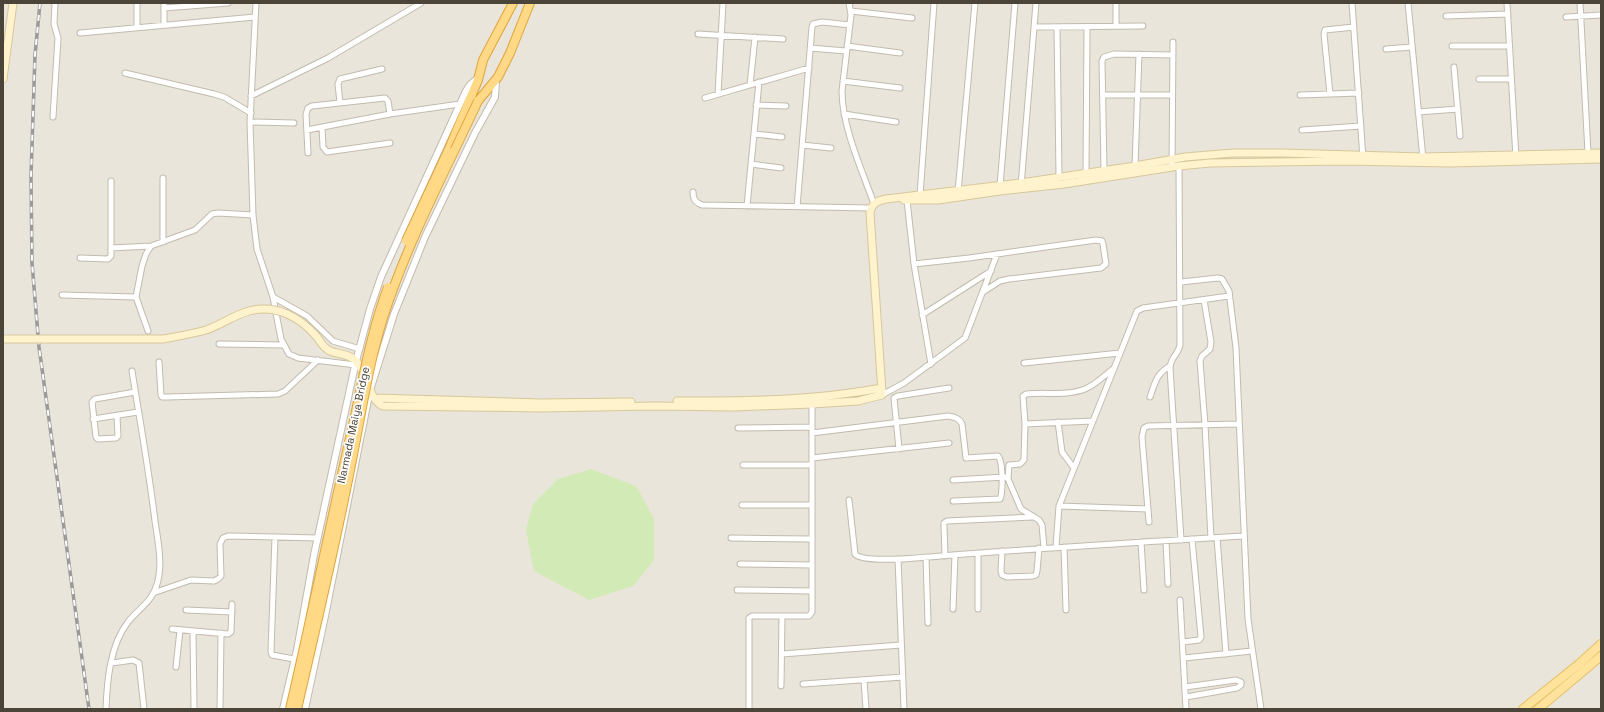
<svg xmlns="http://www.w3.org/2000/svg" width="1604" height="712" font-family="'Space Grotesk',sans-serif">
<style>
.residential{fill:#eae5da}
.green{fill:#d2eab5}
.lines{fill:none;stroke-linecap:round;stroke-linejoin:round}
.minor-casing{stroke:#c2bbae;stroke-width:7}
.tertiary-casing{stroke:#c2bbae;stroke-width:8}
.secondary-casing{stroke:#d6c79b;stroke-width:9}
.primary-casing{stroke:#e6c16a;stroke-width:10}
.trunk-casing{stroke:#e0a43c;stroke-width:10}
.minor{stroke:#fff;stroke-width:5}
.tertiary{stroke:#fff;stroke-width:6}
.secondary{stroke:#fff3cd;stroke-width:7}
.primary{stroke:#ffe39c;stroke-width:8}
.trunk{stroke:#ffd985;stroke-width:8}
.rail-casing{stroke:#9a9a9a;stroke-width:3.5}
.rail{stroke:#fff;stroke-width:2;stroke-dasharray:6;stroke-linecap:butt}
.secondary-bridge-casing{stroke:#d6c79b;stroke-width:9;stroke-linecap:butt}
.trunk-bridge-casing{stroke:#e0a43c;stroke-width:10;stroke-linecap:butt}
.secondary-bridge{stroke:#fff3cd;stroke-width:7}
.trunk-bridge{stroke:#ffd985;stroke-width:8}
.labels{text-anchor:middle;stroke-width:3.5;stroke-linejoin:round;paint-order:stroke}
.street-label{font-size:11px;fill:#4b4439;stroke:#fff}
</style>
<rect width="100%" height="100%" fill="#f6f3ec"/>
<!-- residential -->
<path class="residential" d="M3,3H1601V709H3Z"/>
<!-- green -->
<path class="green" d="M591,469L636,486L654,519V560L633,586L589,600L534,571L526,530L533,504L558,479Z"/>
<g class="lines">
<defs>
<path id="minor" d="M256,3L250,122L253,215L257,249L273,297L281,339L289,354L298,358L356,365
M849,3L851,15L842,91C842,127 862,170 874,204
M1116,3V26
M1352,3L1363,158
M1408,3L1423,159
M1507,3L1516,158
M1580,3L1588,153
M164,8L228,3
M851,11L912,18
M1446,16L1508,14
M1566,17L1601,15
M164,25V3
M137,27V3
M1034,27L1143,26
M1057,27L1059,177
M80,33L255,17
M698,34L783,39
M847,46L900,53
M1452,46H1509
M810,48L846,51
M1386,49L1412,47
M1454,67L1460,136
M125,73L214,94L224,97L251,113
M1479,79H1511
M843,81L900,88
M750,85L755,37
M718,94L723,3
M1330,94L1324,34L1325,30L1354,27
M1103,95H1172
M1300,95L1359,93
M251,96L328,58L421,3
M705,98L809,68
M340,103L338,84L340,79L382,69
M756,105L786,106
M1418,112L1458,109
M844,114L896,122
M53,117L58,38L54,24L55,3
M250,122L294,123
M322,127L323,147L327,152L390,143
M307,130L390,114L460,104
M1302,130L1361,126
M754,134L782,137
M802,145L831,148
M308,153L306,114L308,108L312,106L385,98L388,101L390,114
M751,164L781,168
M1135,166L1139,54
M1179,166L1180,345C1178,355 1170,358 1170,368L1181,540
M1172,167L1173,42
M1104,171L1102,61L1104,57L1114,54L1173,55
M1086,173L1087,27
M1000,186L1015,3
M1021,186L1036,3
M693,192C693,199 695,202 702,205L871,208
M958,192L975,3
M920,195L934,3
M907,200L914,264L931,364
M747,206L759,82
M797,207L812,27L813,24L822,22L850,25
M163,242V178
M111,248L151,246
M80,258L108,259L111,256V181
M914,264L969,258L1096,240L1102,241L1103,244L1106,264L1101,268L1009,279L1000,281L983,292
M1181,282L1218,278L1222,279L1229,291L1236,348L1248,619L1261,709
M62,295L136,297
M273,297L307,316L333,341L360,349
M1204,300L1211,342L1210,349L1202,356L1200,361L1205,425L1211,538
M922,315L991,271
M148,331L136,297L142,266L146,254L151,246L195,230L212,214L218,213L253,215
M219,344L283,345
M159,362L161,395L162,397H167L278,394L285,391L318,360
M1024,363L1120,353
M882,395L904,383L965,338L997,254
M1150,397C1155,383 1156,374 1170,366
M117,416L118,436L116,438L98,439L96,437L92,402L95,399L135,392
M93,419L138,412
M1058,422L1062,452L1074,468
M1025,424L1093,421
M738,428L812,427
M812,433L948,416C954,417 959,418 962,424L966,458L998,456C1003,461 1003,492 1000,499L953,501
M899,449L894,398L898,396L949,388
M812,458L949,443
M743,465H812
M1008,479L1009,465L1020,464L1024,460L1025,424L1023,396L1026,394C1045,392 1067,396 1085,389C1095,385 1104,376 1113,369
M953,480L1005,477L1008,479L1021,509L1039,520L1042,525L1044,548
M849,500L855,554C863,564 926,557 941,556C1041,548 1142,542 1243,536
M742,505H812
M1059,506L1148,509
M1149,522L1142,437L1144,428L1148,426L1239,424
M275,537L271,651L272,655L294,659
M731,538L812,539
M1217,538L1226,654
M1166,541L1168,584
M1141,542L1144,590
M1056,547L1059,506L1137,311L1143,308L1229,296
M1064,547L1066,610
M1002,551L1001,571L1002,575L1007,577L1033,576L1036,575L1037,571L1039,548
M945,556L944,526V523L947,521L1033,517
M926,557L928,623
M898,559L904,709
M740,564L812,565
M737,590L812,591
M153,593L191,580L214,581L218,579L221,576L220,544L223,538L228,536L318,538
M1180,600L1186,709
M953,609L955,555
M978,609V553
M186,610L232,612
M172,629L228,634L231,632L232,604
M193,631L194,709
M1183,642L1199,640L1201,637L1192,539
M782,654L901,645
M1184,658L1252,651
M112,663L133,660L139,663L144,709
M176,667L180,630
M864,680L866,709
M803,684L903,677
M781,686L782,616
M1185,687L1236,680L1241,682V685L1237,688L1186,697
M106,709C107,681 110,645 128,622C138,609 153,601 157,584C163,565 158,541 155,521C149,471 140,421 132,371
M220,709L221,633
M749,709V618L752,616H809L812,612V404"/>
<path id="tertiary" d="M283,709L297,650L314,555L356,361L370,309L381,277L466,91L470,85L479,77
M305,709L325,616L370,390L394,314L425,237L475,133L495,97L496,80"/>
<path id="secondary" d="M3,79L13,3
M904,200H938L1000,191L1064,184L1179,166L1210,163L1345,161L1450,163L1601,159
M317,337C320,342 324,348 330,351C338,354 350,354 356,361C366,371 369,401 383,406L540,408L654,406L734,407L812,404L858,401L882,395V392L870,213C872,203 877,201 886,199L1021,183L1135,166L1185,157L1233,153H1283L1422,157L1601,153
M376,398L540,403L631,402
M677,401C746,401 813,401 882,388"/>
<path id="primary" d="M1523,709L1579,664L1601,644
M1538,709L1601,656"/>
<path id="trunk" d="M478,101L498,77L510,53L530,3
M448,151L478,80L483,60L513,3"/>
</defs>
<!-- minor casing -->
<use href="#minor" class="minor-casing"/>
<!-- tertiary casing -->
<use href="#tertiary" class="tertiary-casing"/>
<!-- secondary casing -->
<use href="#secondary" class="secondary-casing"/>
<!-- primary casing -->
<use href="#primary" class="primary-casing"/>
<!-- trunk casing -->
<use href="#trunk" class="trunk-casing"/>
<!-- minor -->
<use href="#minor" class="minor"/>
<!-- tertiary -->
<use href="#tertiary" class="tertiary"/>
<!-- secondary -->
<use href="#secondary" class="secondary"/>
<!-- primary -->
<use href="#primary" class="primary"/>
<!-- trunk -->
<use href="#trunk" class="trunk"/>
<defs>
<path id="rail" d="M40,3L35,55L31,176L32,263L39,347L89,709"/>
</defs>
<!-- rail casing -->
<use href="#rail" class="rail-casing"/>
<!-- rail -->
<use href="#rail" class="rail"/>
<defs>
<path id="secondary-bridge" d="M3,339H163C178,336 192,334 206,330C221,325 234,315 249,311C276,304 300,317 317,337"/>
<path id="trunk-bridge" d="M406,241L448,151
M290,709C312,615 331,520 353,425C363,379 371,332 388,287
M297,709C316,628 335,547 351,465C361,416 368,366 383,318C407,243 445,172 478,101"/>
</defs>
<!-- secondary-bridge casing -->
<use href="#secondary-bridge" class="secondary-bridge-casing"/>
<!-- trunk-bridge casing -->
<use href="#trunk-bridge" class="trunk-bridge-casing"/>
<!-- secondary-bridge -->
<use href="#secondary-bridge" class="secondary-bridge"/>
<!-- trunk-bridge -->
<use href="#trunk-bridge" class="trunk-bridge"/>
</g>
<g class="labels">
<!-- street labels -->
<g class="street-label">
<text transform="translate(353 425) rotate(-78)" y="4">Narmada Maiya Bridge</text>
</g>
</g>
<!-- border -->
<rect width="1604" height="712" fill="none" stroke="#4b4439" stroke-width="8"/>
</svg>
